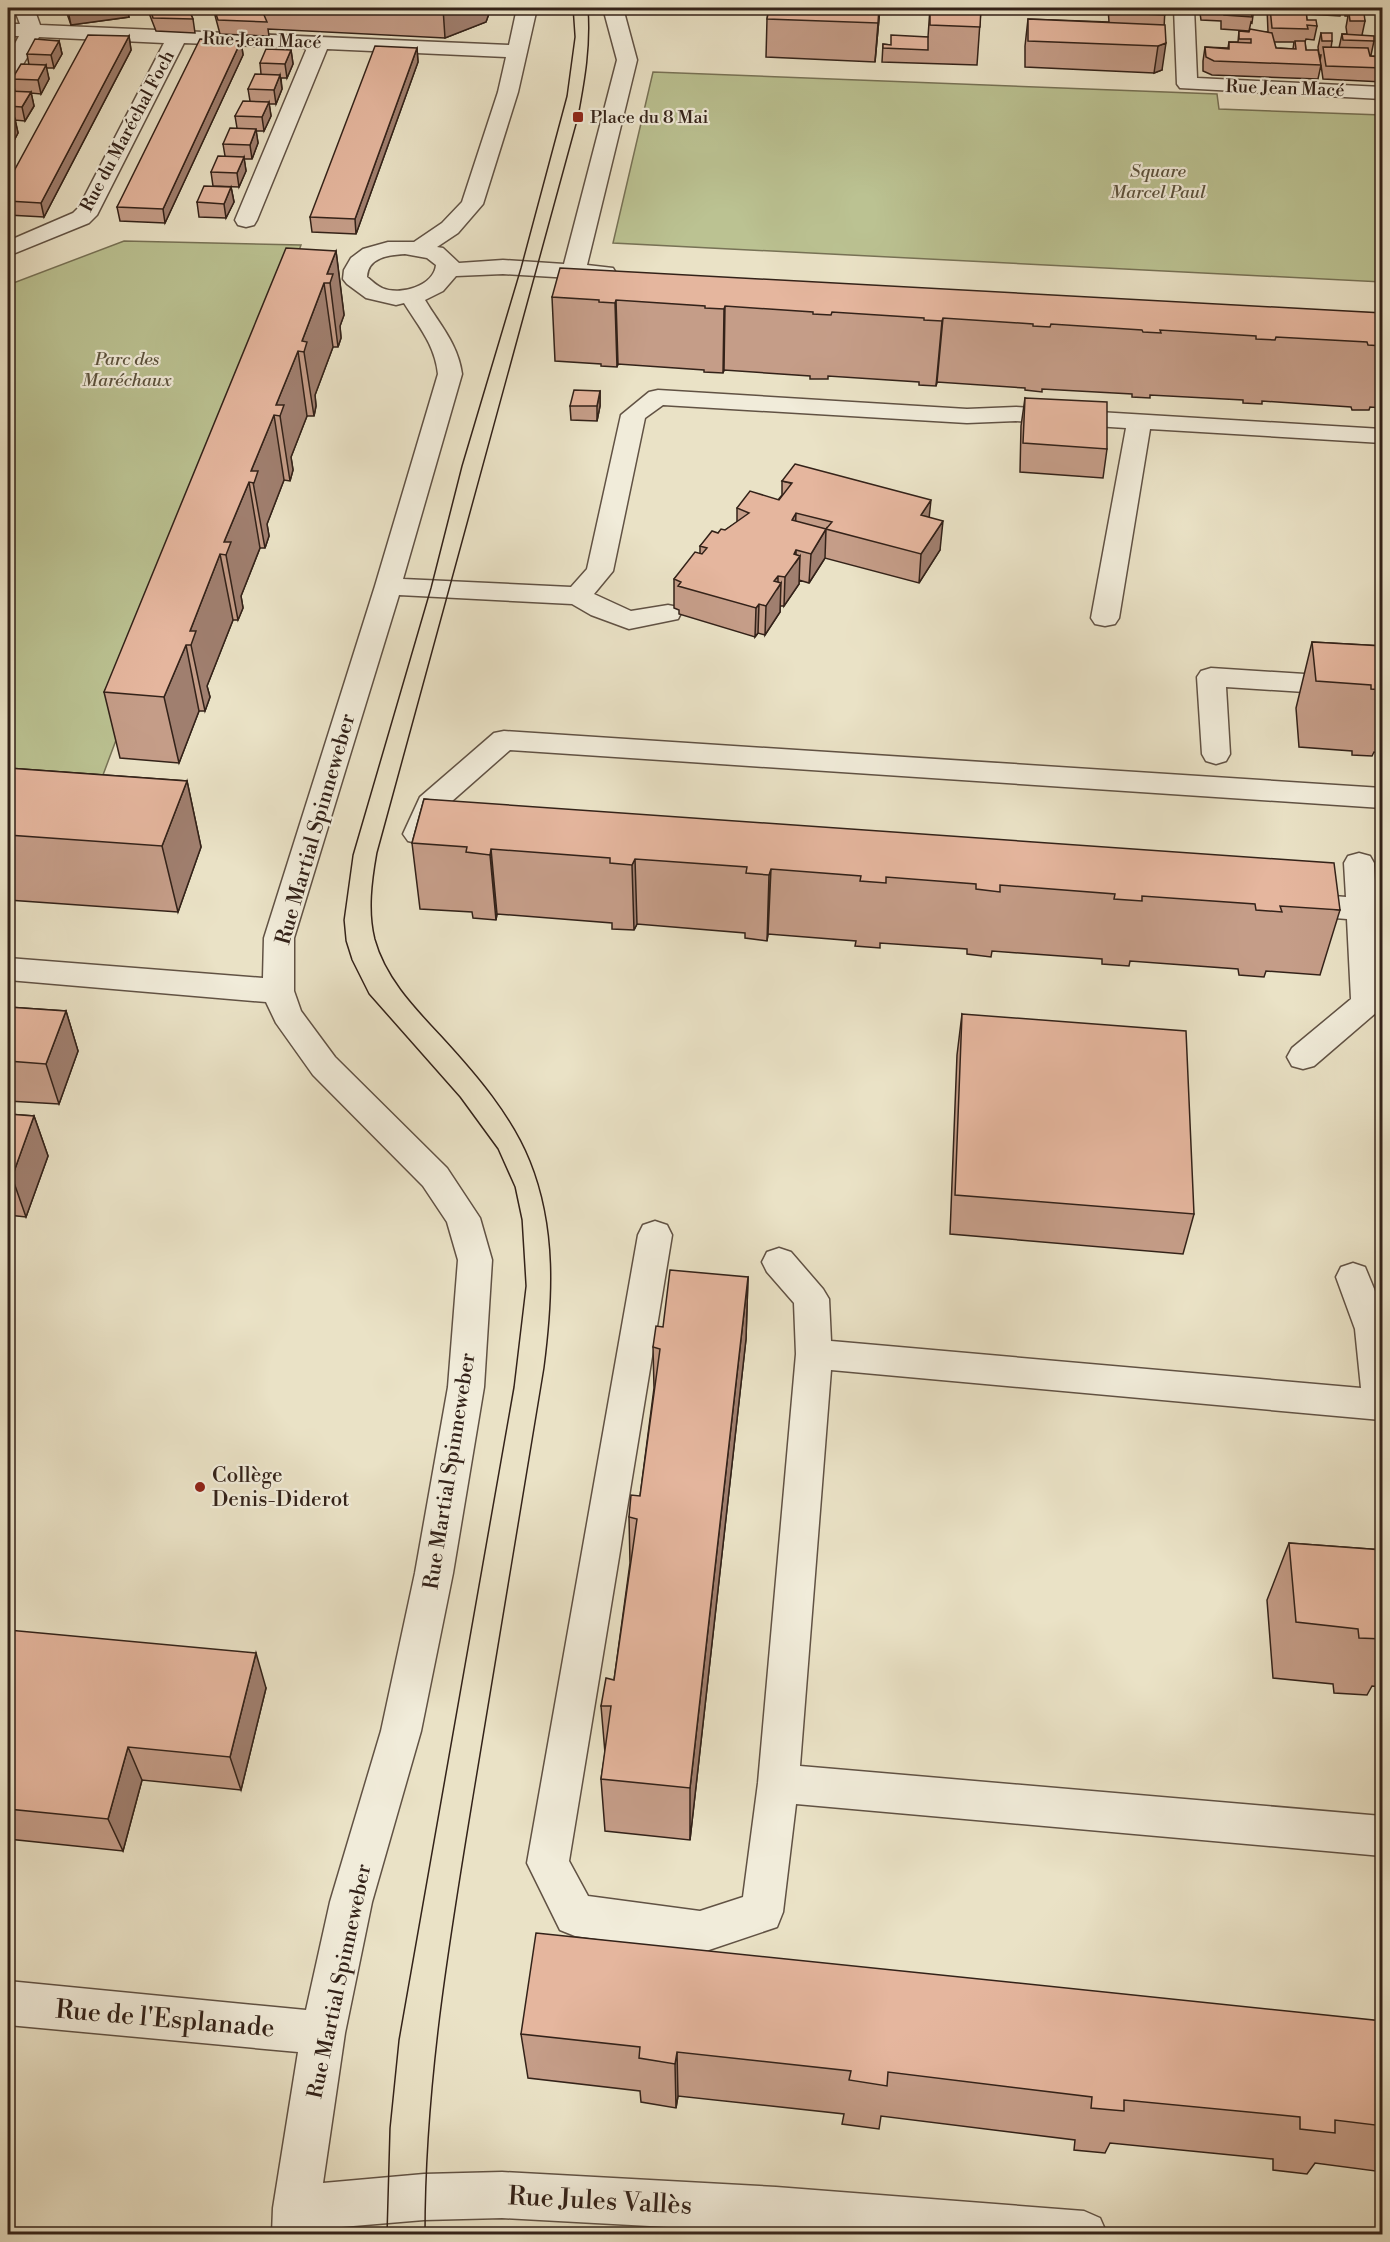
<svg xmlns="http://www.w3.org/2000/svg" width="1390" height="2242" font-family="'Libre Bodoni',serif">
<style>
.green{fill:#bbc292;stroke:#777256;stroke-width:1.5}
.lines{fill:none;stroke-linecap:round;stroke-linejoin:round}
.minor-casing{stroke:#615244;stroke-width:3}
.minor{fill:#f1ecda;fill-rule:evenodd}
.tram{stroke:#332219;stroke-width:1.5}
.wall{fill:#c59d88;stroke:#332219;stroke-width:1.5;fill-rule:evenodd}
.shaded-wall{fill:#a07f6f;stroke:#332219;stroke-width:1.5}
.building{fill:#e5b69e;stroke:#332219;stroke-width:1.5}
.poi-dot{fill:#8f2418;stroke:#f1ecda;stroke-width:2}
.labels{text-anchor:middle;stroke-width:4.5;stroke-linejoin:round;paint-order:stroke}
.far-street-label{font-size:18px;fill:#332219;stroke:#f1ecda}
.far-poi-label{font-size:18px;fill:#332219;stroke:#f1ecda;text-anchor:start}
.far-park-label{font-size:18px;font-style:italic;fill:#5c523d;stroke:#f1ecda}
.street-label{font-size:21px;fill:#332219;stroke:#f1ecda}
.poi-label{font-size:21px;fill:#332219;stroke:#f1ecda;text-anchor:start}
.near-street-label{font-size:26px;fill:#332219;stroke:#f1ecda}
</style>
<rect width="100%" height="100%" fill="#eae2c6"/>
<filter id="stains"><feTurbulence type="fractalNoise" baseFrequency=".00333" numOctaves="4"/><feColorMatrix values="0 0 0 0 .2 0 0 0 0 .09 0 0 0 0 .02 0 0 0 .5 -.17"/></filter>
<radialGradient id="worn" r=".72"><stop offset=".6" stop-color="#630" stop-opacity="0"/><stop offset="1" stop-color="#630" stop-opacity=".3"/></radialGradient>
<!-- green -->
<path class="green" d="M653,72L1217,94L1219,109L1382,115V282L613,243Z
M124,241L301,245L97,791L8,792V285Z"/>
<g class="lines">
<defs>
<path id="minor" d="M14,8H34L40,25L509,45L517,8H537L518,92L483,204L458,233L437,247L443,248L459,263L503,260L564,264L617,60L603,8H623L637,60L587,265L613,268L616,273L613,278L605,280L503,274L456,276L443,291L425,300C440,325 458,344 462,374L403,579L571,587L587,569L621,415L649,392L658,390L967,409L1016,407L1382,429V443L1150,429L1119,618L1115,624L1105,626L1095,624L1091,618L1126,428L1016,421L967,423L663,405L645,418L613,571L594,594L631,611L668,605L678,607L681,613L678,619L629,629L591,615L572,604L399,595L294,938V991L301,1011L335,1057L447,1168L480,1218L492,1260L484,1387L453,1573L421,1731L372,1902L345,2033L323,2183L424,2174L502,2172L776,2187L1084,2211L1100,2218L1107,2234H798L502,2218L424,2220L318,2229V2234H272L273,2208L298,2052L8,2025V1981L306,2010L330,1902L381,1731L415,1573L448,1387L458,1260L447,1222L423,1186L313,1075L276,1023L266,1002L8,980V958L263,978L264,938L375,586L438,374C435,345 419,327 404,303L396,305L366,298L347,284L343,279L344,270L351,258L363,249L388,242H414L442,223L462,202L498,92L506,57L327,49L257,220L254,225L246,227L238,225L235,220L307,48L184,43L97,215L89,223L8,256V241L73,213L79,207L164,43L39,37L15,78L8,80V57L19,36H8V24H20ZM405,254L427,258L436,265C434,286 400,296 382,288C377,286 371,280 367,277C368,257 389,255 405,254Z
M1174,8H1194L1197,78L1382,87V99L1180,88L1177,84Z
M1211,668L1382,679V697L1226,687L1230,754L1226,761L1216,764L1206,761L1202,754L1197,677L1201,671Z
M504,731L1382,788V808L510,750L443,809L435,828L440,835L435,842L425,845L408,841L403,834L420,797L494,733Z
M1359,853L1370,856L1374,863L1382,1004L1378,1011L1314,1066L1303,1069L1292,1066L1287,1057L1292,1048L1351,999L1347,919L1296,915L1285,912L1281,904L1285,896L1296,893L1346,897L1344,863L1348,856Z
M655,1221L667,1225L672,1235L569,1861L588,1896L700,1911L743,1897L758,1783L796,1354L794,1303L767,1272L762,1262L767,1252L779,1248L791,1252L823,1289L829,1299L831,1341L1361,1388L1355,1329L1336,1277L1341,1267L1353,1263L1365,1267L1382,1308L1381,1420L831,1370L800,1766L1382,1816V1856L796,1804L783,1912L777,1927L700,1953L575,1936L560,1930L527,1863L638,1235L643,1225Z"/>
</defs>
<!-- minor casing -->
<use href="#minor" class="minor-casing"/>
<!-- minor -->
<use href="#minor" class="minor"/>
<!-- tram -->
<path class="tram" d="M387,2234L390,2128L399,2040L514,1387L526,1286L522,1220L515,1187L498,1149L460,1097L369,994L352,960L346,941L344,920L353,855L431,588L462,466L521,268L567,96L575,37L573,8
M425,2234C425,2086 449,1943 473,1797C496,1654 520,1511 544,1368C553,1299 557,1228 530,1161C512,1116 477,1075 444,1039C416,1009 386,979 375,939C368,911 372,881 377,853L578,117C585,80 591,46 588,8"/>
</g>
<!-- wall -->
<path class="wall" d="M65,8H127L129,17L71,25Z
M147,8H188L193,19L195,33L156,31Z
M213,8H491L486,22L445,38L268,29L269,36L220,34Z
M769,8H880L875,62L766,57L767,19Z
M930,8H981L977,65L882,62L883,44L891,45L928,37Z
M1108,8H1165L1162,70L1154,73L1025,67V46L1028,19L1109,22Z
M1201,8H1254L1252,23L1251,22L1249,31L1221,29V21L1201,20L1200,13Z
M1267,8H1342L1340,16L1306,14L1307,20L1317,26L1314,40L1306,39L1305,42L1306,50L1320,61L1321,55H1319L1318,47L1321,33L1332,41L1331,48H1339L1342,34H1347L1346,27L1348,16H1345L1344,8H1363L1362,13L1365,21L1362,35L1374,41L1371,55H1369L1370,56L1383,57V82L1323,79L1321,65L1318,79L1212,75L1203,71V61L1205,47L1228,48L1229,42H1238L1239,31L1268,32ZM1274,42H1294L1293,49L1276,48Z
M1363,8H1383V15H1381V9Z
M129,36L131,50L44,217L8,215V182Z
M59,41L62,54L54,68H46L49,79L41,94L31,93L34,106L25,121L15,120L18,133L10,148H8V91H15L12,79L29,65L27,54Z
M241,41L243,55L165,223L120,221L117,207Z
M417,48L418,62L356,234L312,232L310,217Z
M291,50L293,64L287,78H281L282,89L276,104H269L271,116L264,131H256L258,143L252,159H244L246,171L239,187L213,186L211,172L225,156L223,144L237,128L235,116L250,101L248,89L261,74L260,63Z
M231,187L234,202L226,218L199,217L197,202Z
M336,251L344,315L340,326L341,338L338,347H333L315,395L316,406L314,416H307L291,457L293,470L290,481L284,480L267,524L269,536L265,548H260L241,596L243,608L238,620H233L207,686L210,697L205,711H199L179,763L120,758L104,692Z
M552,297L1383,313V408L1370,407L1369,410H1352L1351,407L1262,401V404L1243,403V400L1150,395V398L1132,397V394L1042,389V392L1025,390V388L937,382L936,386L919,385V382L828,376V379H810V376L724,370L723,373L704,372V370L618,364L617,367L601,366V364L555,361Z
M600,391V406L597,421L571,420L570,406Z
M1025,398L1107,449L1103,478L1020,472L1021,426Z
M782,481L929,517L940,550L919,583L825,558L809,583L799,580V584L784,606H780V612L765,635L758,633L755,637L679,614V610L674,608V579L700,554V546L718,533L725,530L737,522V508L778,500L782,495Z
M1312,642L1383,646V753L1374,752L1372,756L1352,755V751L1299,747L1296,708Z
M8,768L187,781L201,847L178,912L8,900Z
M424,799L1340,910L1320,975L1266,971L1264,977L1239,975L1238,969L1130,961L1129,966L1102,964V959L992,951L991,957L967,954V949L880,943V948L855,946L856,941L768,934L767,941L745,938V933L637,924L634,930L612,929V923L497,914L496,920L473,918L472,912L420,909L412,843Z
M8,1007L66,1011L78,1051L59,1104L8,1101Z
M962,1014L1194,1214L1183,1254L950,1234L957,1055Z
M8,1114L34,1116L48,1156L26,1217L8,1215Z
M748,1277L746,1339L690,1840L605,1831L601,1779L605,1753L601,1706L614,1680L630,1563L629,1517L640,1496L654,1388L653,1347L663,1327Z
M1289,1543L1383,1550V1687L1372,1686L1367,1695L1334,1693L1333,1684L1273,1678L1267,1600Z
M8,1630L266,1688L241,1790L142,1780L123,1851L8,1839Z
M1383,2021V2172L1315,2163L1307,2174L1273,2170V2159L1110,2143L1105,2153L1074,2150L1075,2140L881,2116L879,2129L842,2124L844,2114L678,2096L676,2108L641,2102L640,2091L528,2078L521,2034Z"/>
<!-- shaded-wall -->
<path class="shaded-wall" d="M96,8H127L129,17L71,25L68,11Z
M443,8H491L486,22L445,38Z
M879,8H880L875,62L878,23Z
M129,36L131,50L44,217L41,203Z
M59,41L62,54L54,68L51,55Z
M241,41L243,55L165,223L163,209Z
M1166,43L1162,70L1154,73L1158,46Z
M417,48L418,62L356,234L355,219Z
M291,50L293,64L287,78L285,64Z
M46,65L49,79L41,94L38,80Z
M280,75L282,89L276,104L274,90Z
M31,92L34,106L25,121L22,107Z
M269,102L271,116L264,131L262,117Z
M15,119L18,133L10,148L8,133Z
M256,129L258,143L252,159L250,145Z
M244,157L246,171L239,187L237,173Z
M231,187L234,202L226,218L224,204Z
M336,251L344,315L340,326L341,338L338,347L330,283L327,274Z
M324,283L333,347L315,395L316,406L314,416L304,352L302,341Z
M616,300L618,364L617,367L615,303Z
M725,306L724,370L723,373L724,309Z
M943,318L937,382L936,386L942,321Z
M298,351L307,416L291,457L293,470L290,481L280,416L276,405Z
M600,391V406L597,421V406Z
M274,415L284,480L267,524L269,536L265,548L251,471Z
M249,482L260,548L241,596L243,608L238,620L226,555L224,542Z
M931,500L928,528L921,515Z
M796,513L795,536L792,520Z
M943,521L940,550L919,583L921,554Z
M826,529L825,558L809,583L811,554Z
M796,550V562L800,556L799,584L784,606L785,577L794,554Z
M220,554L233,620L207,686L210,697L205,711L191,645L190,631Z
M778,576V588L781,583L780,612L765,635L766,606L774,581Z
M759,604L758,633L755,637L756,608Z
M186,645L199,711L179,763L164,697Z
M187,781L201,847L178,912L162,846Z
M491,849L497,914L496,920L490,855Z
M635,859L637,924L634,930L632,865Z
M771,869L768,934L767,941L769,875Z
M66,1011L78,1051L59,1104L46,1064Z
M34,1116L48,1156L26,1217L12,1177Z
M748,1277L746,1339L690,1840V1788Z
M256,1653L266,1688L241,1790L230,1757Z
M128,1747L142,1780L123,1851L108,1819Z
M677,2052L678,2096L676,2108L675,2064Z"/>
<!-- building -->
<path class="building" d="M67,8H96L68,11Z
M150,8H188L193,19L153,18Z
M214,8H261L267,22L218,20Z
M769,8H879L878,23L767,19Z
M930,8H981L980,27L930,25Z
M1119,8H1165V15L1119,13Z
M1224,8H1254V9H1251L1252,17L1224,15Z
M1270,8H1306L1307,20H1316L1317,26L1307,25L1308,29L1272,28Z
M1349,13H1364L1365,21H1350Z
M1028,19L1165,25L1166,43L1158,46L1028,41Z
M1250,29L1272,33L1276,48L1296,49L1295,41H1305L1306,50H1318L1321,65L1214,61L1206,57L1205,47L1229,49V42L1251,43V39H1239V31L1249,32Z
M1321,33H1332V41H1322Z
M1342,34L1374,36V41L1343,40Z
M88,35L129,36L41,203L8,201V182Z
M891,35L928,37V50L883,48V44L891,45Z
M35,39L59,41L51,55L27,54Z
M200,39L241,41L163,209L117,207Z
M375,46L417,48L355,219L310,217Z
M1323,47L1368,48L1370,56L1383,57V68L1326,66Z
M266,49L291,50L285,64L260,63Z
M21,64L46,65L38,80L12,79Z
M255,74L280,75L274,90L248,89Z
M8,91L31,92L22,107L8,106Z
M243,101L269,102L262,117L235,116Z
M8,119H15L8,133Z
M230,128L256,129L250,145L223,144Z
M218,156L244,157L237,173L211,172Z
M204,186L231,187L224,204L197,202Z
M286,248L336,251L327,274H333L330,283H324L302,341L307,342L304,352L298,351L276,405H284L280,416L274,415L251,471H258L254,483L249,482L224,542H231L226,555L220,554L190,631H196L191,645H186L164,697L104,692Z
M560,268L1383,313V346L1368,345L1367,342L1276,337L1275,340L1256,339V336L1160,330L1161,333L1143,332L1142,330L1051,324L1050,327L1033,326V324L943,318L942,321L924,320V318L832,312L831,315L813,314V312L725,306L724,309L705,308V306L616,300L615,303L599,302V300L552,297Z
M574,390L600,391L597,406H570Z
M1025,398L1107,402V449L1023,443Z
M795,464L931,500L921,515L943,521L921,554L826,529L832,522L796,513L792,520L826,529L811,554L796,550L794,554L800,556L785,577L778,576L774,581L781,583L766,606L759,604L756,608L678,586L681,582L674,579L695,552L702,554L707,548L700,546L712,531L718,533L721,529L725,530L749,513L737,508L750,491L779,500L792,483L782,481Z
M1312,642L1383,646V690L1371,689V685L1316,681Z
M8,768L187,781L162,846L8,835Z
M424,799L1334,863L1340,910L1280,906L1282,912L1256,910L1255,904L1142,896V901L1114,899L1115,894L1000,885V892L976,889V884L886,877V883L860,881L861,876L771,869L769,875L746,873L747,867L635,859L632,865L610,863V858L491,849L490,855L466,852L467,847L412,843Z
M8,1007L66,1011L46,1064L8,1061Z
M962,1014L1186,1031L1194,1214L955,1195Z
M8,1114L34,1116L12,1177H8Z
M670,1270L748,1277L690,1788L601,1779L611,1706H601L606,1678L614,1680L637,1519L629,1517L631,1495L640,1496L660,1349L653,1347L656,1326L663,1327Z
M1289,1543L1383,1550V1639L1359,1638L1358,1629L1296,1622Z
M8,1630L256,1653L230,1757L128,1747L108,1819L8,1809Z
M536,1933L1383,2021V2126L1335,2120V2133L1300,2129V2117L1124,2100V2111L1091,2108L1092,2097L888,2072L887,2086L849,2080L851,2071L677,2052L675,2064L639,2058L640,2047L521,2034Z"/>
<!-- markers -->
<g class="poi-dot">
<rect x="572" y="111" width="12" height="12" rx="3"/>
<circle cx="200" cy="1487" r="6"/>
</g>
<g class="labels">
<!-- far-street labels -->
<g class="far-street-label">
<text transform="translate(262 40) rotate(2)" y="6">Rue Jean Macé</text>
<text transform="translate(1285 88) rotate(2)" y="6">Rue Jean Macé</text>
<text transform="translate(127 131) rotate(-62)" y="6">Rue du Maréchal Foch</text>
</g>
<!-- far-poi labels -->
<g class="far-poi-label">
<text x="590" y="123">Place du 8 Mai</text>
</g>
<!-- far-park labels -->
<g class="far-park-label">
<text x="1158" y="177">Square<tspan x="1158" dy="21">Marcel Paul</tspan></text>
<text x="127" y="365">Parc des<tspan x="127" dy="21">Maréchaux</tspan></text>
</g>
<!-- street labels -->
<g class="street-label">
<text transform="translate(315 829) rotate(-74)" y="7">Rue Martial Spinneweber</text>
<text transform="translate(449 1471) rotate(-81)" y="7">Rue Martial Spinneweber</text>
<text transform="translate(339 1981) rotate(-78)" y="7">Rue Martial Spinneweber</text>
</g>
<!-- poi labels -->
<g class="poi-label">
<text x="212" y="1482">Collège<tspan x="212" dy="24">Denis-Diderot</tspan></text>
</g>
<!-- near-street labels -->
<g class="near-street-label">
<text transform="translate(165 2018) rotate(5)" y="9">Rue de l'Esplanade</text>
<text transform="translate(600 2200) rotate(3)" y="9">Rue Jules Vallès</text>
</g>
</g>
<!-- margin -->
<rect width="1390" height="2242" fill="none" stroke="#eae2c6" stroke-width="30"/>
<rect x="9" y="9" width="1372" height="2224" fill="none" stroke="#332219" stroke-width="3"/>
<rect x="15" y="15" width="1360" height="2212" fill="none" stroke="#332219" stroke-width="1.5"/>
<rect width="100%" height="100%" filter="url(#stains)"/>
<rect width="100%" height="100%" fill="url(#worn)"/>
</svg>
